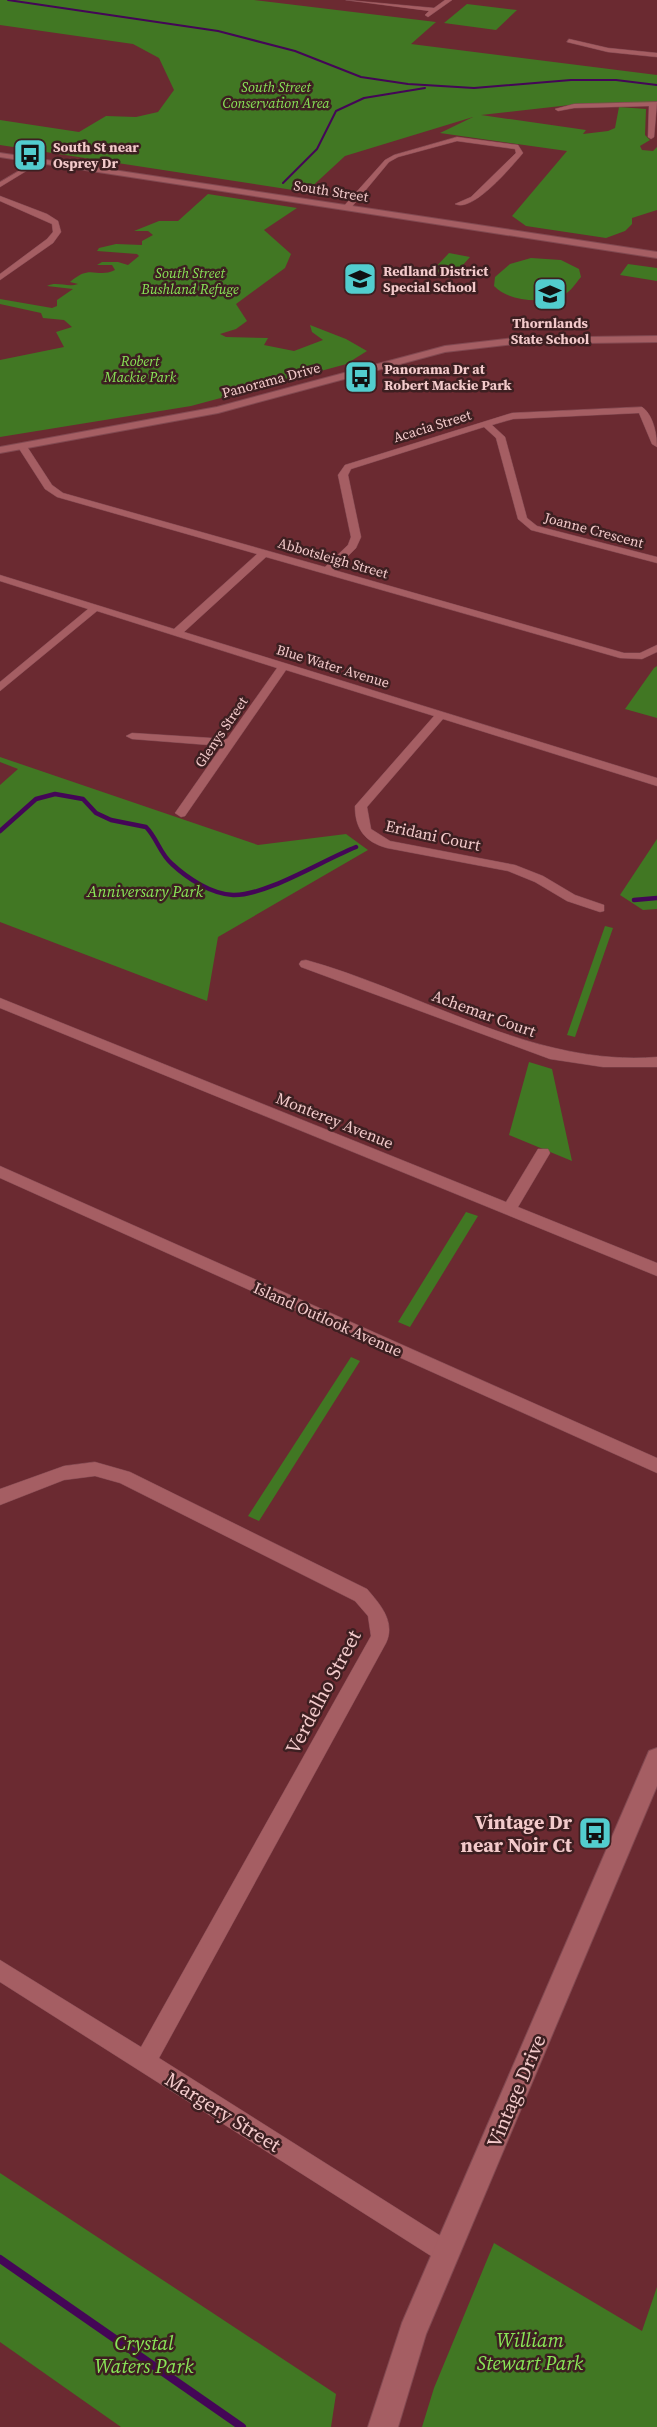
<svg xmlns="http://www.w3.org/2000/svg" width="657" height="2427" font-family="'Source Serif 4',serif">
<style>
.green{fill:#417723}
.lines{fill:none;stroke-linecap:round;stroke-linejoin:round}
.stream-far2{stroke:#440657;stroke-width:2}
.stream-far1{stroke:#440657;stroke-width:4.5}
.stream{stroke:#440657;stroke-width:8}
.street-casing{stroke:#824951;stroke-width:1}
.secondary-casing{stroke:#824951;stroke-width:2}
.street{fill:#a55e63;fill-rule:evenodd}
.secondary{fill:#a55e63;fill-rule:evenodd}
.labels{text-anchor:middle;stroke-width:5;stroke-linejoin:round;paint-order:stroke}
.far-park-label{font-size:14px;font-style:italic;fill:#89e557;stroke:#3d1f21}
.far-poi-label{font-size:14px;font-weight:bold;fill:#f3cacb;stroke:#3d1f21;text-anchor:start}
.far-street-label{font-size:14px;fill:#f3cacb;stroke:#3d1f21}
.street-label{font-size:16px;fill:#f3cacb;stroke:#3d1f21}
.park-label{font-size:16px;font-style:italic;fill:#89e557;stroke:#3d1f21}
.near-street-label{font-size:20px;fill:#f3cacb;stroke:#3d1f21}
.near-poi-label{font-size:20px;font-weight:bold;fill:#f3cacb;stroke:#3d1f21;text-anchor:end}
.near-park-label{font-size:20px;font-style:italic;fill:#89e557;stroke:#3d1f21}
</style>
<rect width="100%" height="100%" fill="#6b2a31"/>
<!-- green -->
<path class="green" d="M0,0H254L436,22L411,44L657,75V103L570,105L481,115L586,130L583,134L608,131L615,128L619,107L646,109L645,135L650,140L640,146L642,150L653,151L657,147V210L632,218V224L625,231L606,238L526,226L512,216L567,151L440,133L473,117L345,156L306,192L0,145V120L79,132L106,116L136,117L158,112L174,90L159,58L133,44L0,25Z
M467,4L517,10L496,30L444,23Z
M208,194L297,208L264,230L291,254L285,268L236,304L247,321L236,329L220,334L226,337L268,338L264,345L294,351L323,340L312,332L310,325L346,339L367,351L351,361L354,362L191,406L0,437V360L64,347L56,332L72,327L64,320L43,318L41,313L0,304V299L52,308L57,306V300L73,289L47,286C57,281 68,288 78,284L70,282C91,263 96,279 115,270L112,265H97L102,262H118L128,265L139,256L137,254L97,251L99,248L116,244L142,245V241L153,235L148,231H134L159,221H178Z
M449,253L470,257L454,275L432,271Z
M531,258L561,260L579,269L581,277C576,283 571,291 564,295C544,304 509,302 494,286L495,277L510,264Z
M628,264L657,268V281L620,275Z
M657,666V718L625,709L654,668Z
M0,757L258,845L346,834L368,850L218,937L207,1001L0,922V785L18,769L0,762Z
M657,839V909L643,910L620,895Z
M605,926L613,928L575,1037L567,1035Z
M529,1062L552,1069L572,1161L509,1135Z
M466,1212L478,1216L410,1327L398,1322Z
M351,1357L360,1361L259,1521L248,1516Z
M0,2173L336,2394L331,2427H121L0,2342Z
M494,2243L642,2331L657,2287V2427H422L434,2388Z"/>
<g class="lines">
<!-- stream-far2 -->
<path class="stream-far2" d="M8,0L218,31L295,51L361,77L408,84L474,88L571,80H616L657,85
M283,183L317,149L336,111L364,98L425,88"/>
<!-- stream-far1 -->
<path class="stream-far1" d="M0,831L36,799L55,794L83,799L96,813L111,820L146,827C157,838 160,854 172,864C187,878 211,894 233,895C266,896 323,860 356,847
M634,900L657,898"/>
<!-- stream -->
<path class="stream" d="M0,2259L242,2427"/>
<defs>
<path id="street" d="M346,0L434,8L445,0H452L428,17L425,15L429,11Z
M569,39L608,48L657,53V57L608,52L567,42Z
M657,102L654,137L651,139L648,137L649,106L574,108L558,111L555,109L574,104Z
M457,137L518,145L523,153C512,166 473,213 455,204L471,197L516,153L515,149L457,141L398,157L389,162L350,209L343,207L385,160L394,155Z
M39,159L41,162L0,187V182Z
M0,196L47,214L58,221L61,232L53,243L0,280V274L47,239L53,232L52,224L0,201Z
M642,407C653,414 657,434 657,447L652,444L639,413L513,419L492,425L505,437L527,518L537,526L657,557V563L531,530L518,519L496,438L484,427L351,469L348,475L361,537L356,548L334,570L624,653H640L657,645V652L642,659L620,658L266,557L184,632L657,778V786L443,719L367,807L371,829L390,841L515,865L543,876L575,895L604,905V911L600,912L567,901L535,882L508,871L387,848C365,842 355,829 355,806L434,716L286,670L185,816L181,817L175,813L222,746L132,739L126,736L132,733L227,739L277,668L97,611L0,691V682L88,609L0,581V575L174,629L257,554L57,497L45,489L18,447L20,445H26L52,485L63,493L325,567L348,545L351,537L338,475L345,465L512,413Z
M306,960C422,992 533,1067 657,1057V1067H603L550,1059L301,967L299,964L301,961Z
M0,998L506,1202L538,1149H548L550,1153L518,1207L657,1263V1276L0,1008Z
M0,1166L657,1458V1473L0,1178Z
M95,1462L130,1472L367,1589C380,1604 396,1622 386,1643L159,2058L455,2245L459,2253L455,2261L447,2265L439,2261L0,1982V1960L141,2047L371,1636L368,1616L355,1601L120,1483L95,1476L64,1480L0,1505V1489L64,1466Z"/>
<path id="secondary" d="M0,153L657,252V258L0,157Z
M657,336V342L515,344L445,352L218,413L0,453V447L217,407L445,346L515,338Z
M657,1748V1786L426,2334L398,2427H368L402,2323L649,1751Z"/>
</defs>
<!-- street casing -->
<use href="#street" class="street-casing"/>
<!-- secondary casing -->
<use href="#secondary" class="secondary-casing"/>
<!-- street -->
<use href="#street" class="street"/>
<!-- secondary -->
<use href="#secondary" class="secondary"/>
</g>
<!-- icons -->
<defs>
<symbol id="bus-square" viewBox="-11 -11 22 22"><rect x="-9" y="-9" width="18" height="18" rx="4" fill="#52cdce" stroke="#3d1f21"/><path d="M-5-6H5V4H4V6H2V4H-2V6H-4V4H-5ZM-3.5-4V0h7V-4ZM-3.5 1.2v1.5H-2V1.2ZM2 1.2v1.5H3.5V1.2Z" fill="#111"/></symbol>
<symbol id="school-square" viewBox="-11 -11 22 22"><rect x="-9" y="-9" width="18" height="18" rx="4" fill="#52cdce" stroke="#3d1f21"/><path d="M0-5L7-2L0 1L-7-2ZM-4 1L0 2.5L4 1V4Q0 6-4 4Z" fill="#111"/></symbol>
</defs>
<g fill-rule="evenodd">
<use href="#bus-square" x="11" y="136" width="38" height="38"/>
<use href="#school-square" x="341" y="260" width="38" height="38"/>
<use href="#school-square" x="531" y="275" width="38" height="38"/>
<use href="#bus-square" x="342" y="358" width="38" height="38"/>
<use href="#bus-square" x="576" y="1814" width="38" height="38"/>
</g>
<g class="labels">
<!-- far-park labels -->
<g class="far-park-label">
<text x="276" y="92">South Street<tspan x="276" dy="16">Conservation Area</tspan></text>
<text x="190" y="278">South Street<tspan x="190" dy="16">Bushland Refuge</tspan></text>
<text x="140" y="366">Robert<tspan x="140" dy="16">Mackie Park</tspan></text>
</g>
<!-- far-poi labels -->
<g class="far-poi-label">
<text x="53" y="152">South St near<tspan x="53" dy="16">Osprey Dr</tspan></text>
<text x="383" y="276">Redland District<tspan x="383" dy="16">Special School</tspan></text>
<text x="550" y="328" text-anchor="middle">Thornlands<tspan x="550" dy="16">State School</tspan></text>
<text x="384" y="374">Panorama Dr at<tspan x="384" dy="16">Robert Mackie Park</tspan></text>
</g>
<!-- far-street labels -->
<g class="far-street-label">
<text transform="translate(331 191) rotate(9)" y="5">South Street</text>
<text transform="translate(271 380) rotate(-15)" y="5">Panorama Drive</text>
<text transform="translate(432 426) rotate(-17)" y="5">Acacia Street</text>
<text transform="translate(594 530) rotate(15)" y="5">Joanne Crescent</text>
<text transform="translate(333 558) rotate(16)" y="5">Abbotsleigh Street</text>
<text transform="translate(333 666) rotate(17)" y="5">Blue Water Avenue</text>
<text transform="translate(221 732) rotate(-56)" y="5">Glenys Street</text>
</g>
<!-- street labels -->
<g class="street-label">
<text transform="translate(433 835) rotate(12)" y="6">Eridani Court</text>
<text transform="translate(484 1013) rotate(20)" y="6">Achemar Court</text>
<text transform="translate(335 1120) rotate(22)" y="6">Monterey Avenue</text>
<text transform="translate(328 1319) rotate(24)" y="6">Island Outlook Avenue</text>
</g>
<!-- park labels -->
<g class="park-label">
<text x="145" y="897">Anniversary Park</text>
</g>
<!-- near-street labels -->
<g class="near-street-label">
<text transform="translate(323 1692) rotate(-62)" y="7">Verdelho Street</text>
<text transform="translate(516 2091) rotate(-67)" y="7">Vintage Drive</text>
<text transform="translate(223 2112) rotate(32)" y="7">Margery Street</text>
</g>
<!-- near-poi labels -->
<g class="near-poi-label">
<text x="572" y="1829">Vintage Dr<tspan x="572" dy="23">near Noir Ct</tspan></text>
</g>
<!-- near-park labels -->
<g class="near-park-label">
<text x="530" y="2347">William<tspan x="530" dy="23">Stewart Park</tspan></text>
<text x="144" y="2350">Crystal<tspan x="144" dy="23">Waters Park</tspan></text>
</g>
</g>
</svg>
